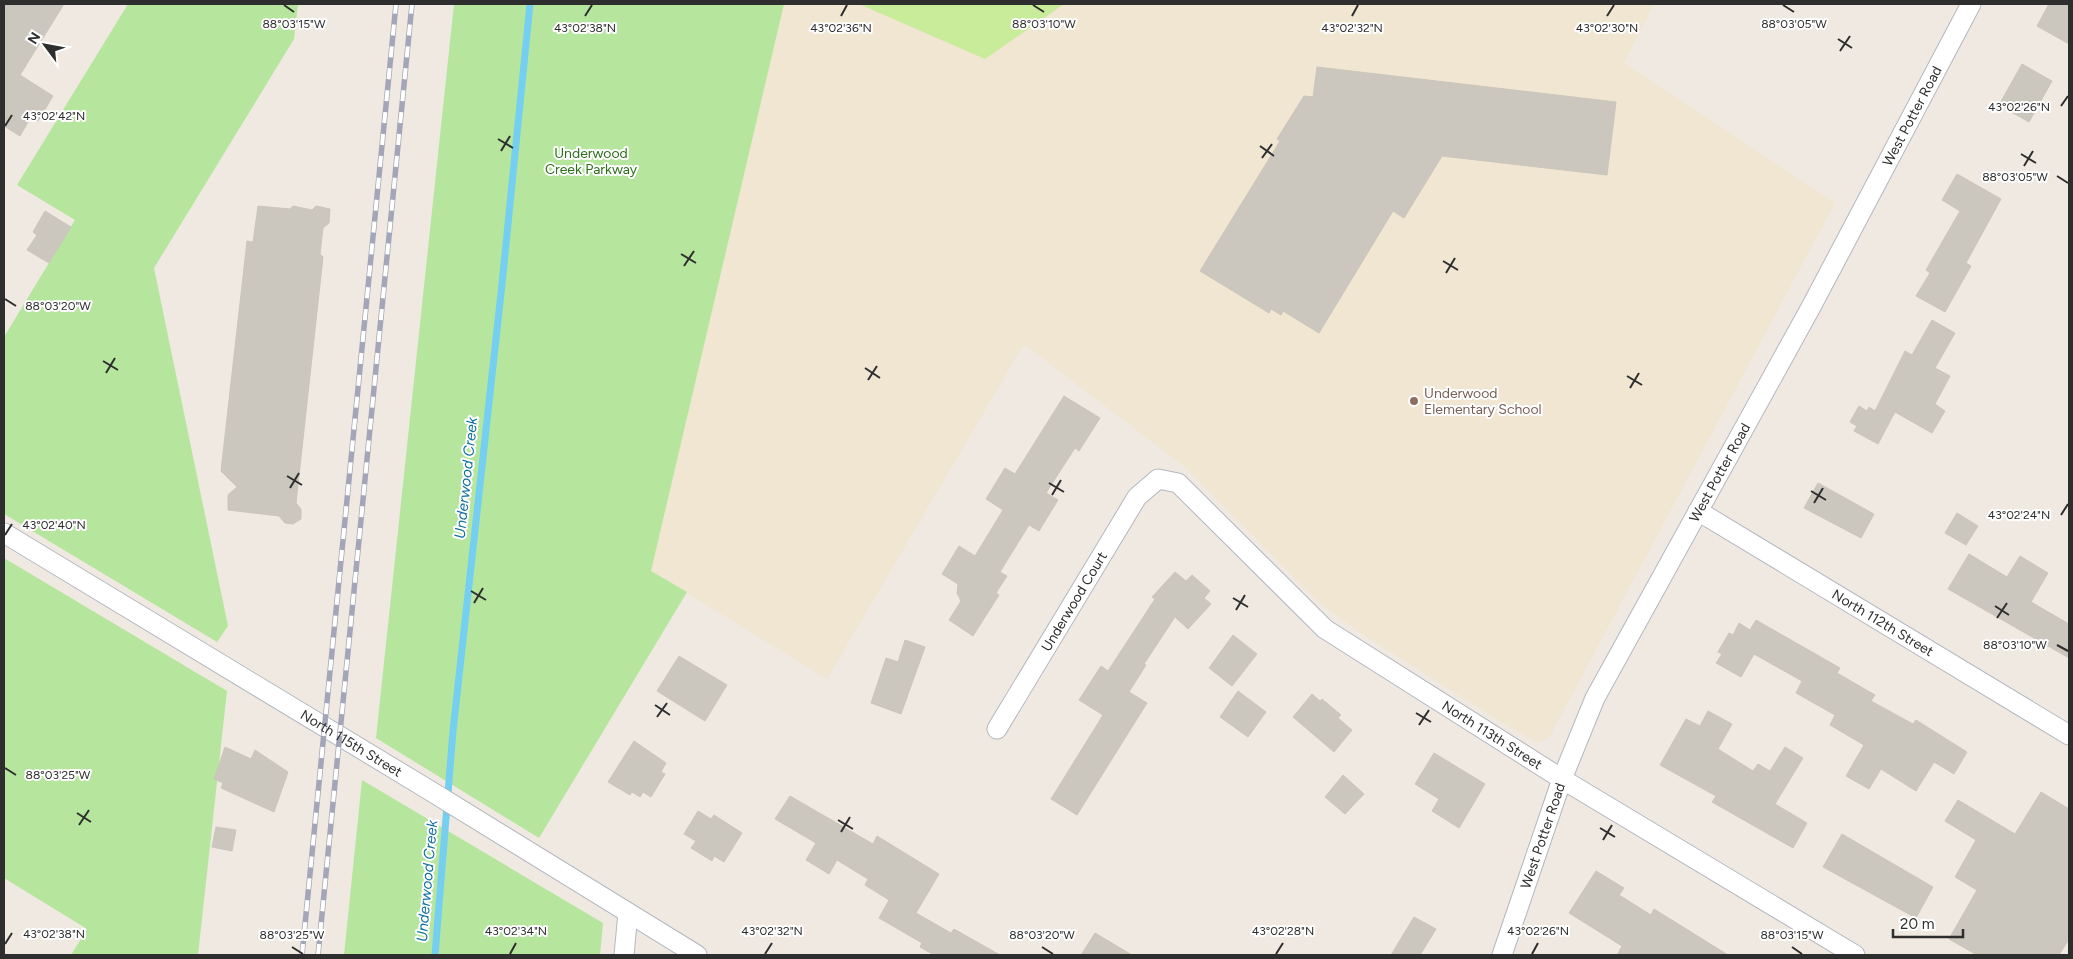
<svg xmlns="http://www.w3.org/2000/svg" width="2073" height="959" font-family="Figtree,sans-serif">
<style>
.education{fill:#f0e6d1}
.green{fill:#b6e59e}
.pitch{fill:#c9ec9a}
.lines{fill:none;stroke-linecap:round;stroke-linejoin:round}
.stream{stroke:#75cff0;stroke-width:7}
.building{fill:#cbc7bf;stroke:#cbc5ba}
.minor-casing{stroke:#b4b7c1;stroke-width:21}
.minor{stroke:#fff;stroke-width:19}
.rail-casing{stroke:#a3a6b8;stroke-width:5.5}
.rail{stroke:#fff;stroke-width:4;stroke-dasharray:11;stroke-linecap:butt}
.ticks{fill:none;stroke:#2e2e2e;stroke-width:2}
.education-dot{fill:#8d6e63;stroke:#fff;stroke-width:2}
.labels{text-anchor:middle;stroke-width:4;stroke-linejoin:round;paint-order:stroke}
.street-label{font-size:14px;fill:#2e2e2e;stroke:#fff}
.park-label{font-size:14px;fill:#2c6e1b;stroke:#fff}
.education-label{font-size:14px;fill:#785e54;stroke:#fff;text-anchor:start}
.water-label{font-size:15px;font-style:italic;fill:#0d6fa3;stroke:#fff}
.ticks-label{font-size:12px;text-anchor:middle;fill:#2e2e2e;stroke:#fff;stroke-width:4;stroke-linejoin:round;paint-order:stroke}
</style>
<rect width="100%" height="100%" fill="#efe9e1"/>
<!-- education -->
<path class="education" d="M784,4H1654L1624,63L1835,203L1549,738L1537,742L1498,720L1359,632L1317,601L1185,467L1024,344L827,679L651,571Z"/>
<!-- green -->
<path class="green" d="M128,4H298L294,39L154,268L228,626L217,642L4,514V337L75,220L17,185Z
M454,4H784L651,571L687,592L539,838L376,738Z
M4,558L227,691L198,955H71L87,929L4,878Z
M362,780L603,923L600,955H344Z"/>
<!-- pitch -->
<path class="pitch" d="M859,4H1064L985,59Z"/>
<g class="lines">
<!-- stream -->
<path class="stream" d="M435,955L453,731L502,284L530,4"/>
</g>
<!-- building -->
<path class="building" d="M4,4H64L20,75L53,96L38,121L31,117L20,136L4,126Z
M2049,4H2069V44L2037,26Z
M2022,64L2052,81L2029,122L1999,105Z
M1317,67L1616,102L1607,175L1442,156L1404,218L1393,211L1319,333L1283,311L1281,315L1271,309L1269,313L1200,271L1280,141L1277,139L1304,96L1313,97Z
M1957,174L2001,199L1966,263L1971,266L1945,312L1916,296L1930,273L1926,270L1960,211L1942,200Z
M258,206L290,209L293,206L312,210L316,206L330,209L329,223L323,228L320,254L323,257L296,503L301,509V519L293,524L285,523L279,516L228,510V495L237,487L221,471L247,241L253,242Z
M45,211L71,227L49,263L27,250L37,235L33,232Z
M1932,320L1955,333L1935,368L1950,376L1935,404L1945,411L1932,433L1895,412L1878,444L1854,431L1857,426L1850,422L1859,406L1867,411L1869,407L1875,411L1905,351L1912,355Z
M1064,396L1100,418L1079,451L1075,448L1046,493L1058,500L1039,531L1029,525L1000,572L1007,576L996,593L999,595L973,636L949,620L961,601L957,593L958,584L942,574L959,546L975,556L1003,510L986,499L1005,468L1015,474Z
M1818,483L1874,514L1861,538L1804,508Z
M1957,513L1978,526L1966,545L1945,533Z
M1969,554L2007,577L2020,556L2048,573L2031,602L2069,624V658L1948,589Z
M1175,572L1186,581L1192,575L1210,591L1204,598L1211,604L1188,629L1175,617L1144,664L1146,665L1129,692L1147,703L1077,815L1051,799L1103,715L1079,700L1101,666L1108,671L1155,599L1152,597Z
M1756,620L1840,668L1837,673L1875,695L1871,701L1913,724L1916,720L1967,752L1954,774L1934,762L1916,791L1881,769L1869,789L1846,776L1864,745L1830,725L1835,715L1796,693L1802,681L1754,654L1741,677L1716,663L1722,654L1718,652L1729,633L1733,635L1739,623L1750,630Z
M1233,635L1257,654L1232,686L1209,668Z
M905,640L925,647L901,714L871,703L886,658L898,662Z
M679,656L727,685L705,721L657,691Z
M1238,691L1266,712L1248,737L1220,717Z
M1312,694L1320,701L1322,699L1341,715L1338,718L1352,730L1334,752L1293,717Z
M1708,711L1732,724L1718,749L1753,771L1758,764L1770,771L1785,747L1803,758L1775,804L1807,823L1793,848L1712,802L1716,796L1660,765L1686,719L1700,726Z
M634,741L666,763L661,772L665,774L651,797L643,792L640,797L632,792L630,795L608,782Z
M225,747L251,759L255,750L288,772L274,812L221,788L223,783L214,779Z
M1434,753L1485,784L1459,828L1432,811L1439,799L1415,784Z
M1343,775L1364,794L1345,814L1325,797Z
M2041,792L2069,809V939L2059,955H1977L1949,939L1977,890L1955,877L1976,840L1945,821L1958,800L2015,834Z
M790,796L873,844L877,836L939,874L916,913L951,933L954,929L1000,955H934L920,947L922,943L879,918L889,900L865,885L868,879L837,860L829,874L806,860L816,843L775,819Z
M698,811L711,819L714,815L742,833L724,862L714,856L712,861L691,848L696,841L684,834Z
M216,827L236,830L232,851L212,847Z
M1842,834L1933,887L1916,918L1823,867Z
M1596,871L1624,888L1619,895L1651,915L1654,909L1728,955H1617L1622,946L1569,913Z
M1414,917L1436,929L1420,955H1391Z
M1095,933L1132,955H1081Z"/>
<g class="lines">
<defs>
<g id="minor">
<path id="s1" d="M1698,511L2069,735"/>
<path id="s2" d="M4,533L424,787L697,955"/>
<path id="s3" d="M997,729L1137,497L1158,479L1178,483L1325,629L1562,779L1855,955"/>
<path d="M624,955L628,913"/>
<path id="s4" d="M1502,955L1562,779L1595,698L1811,307L1971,4"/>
</g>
</defs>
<!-- minor casing -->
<use href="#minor" class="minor-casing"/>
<!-- minor -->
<use href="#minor" class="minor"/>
<defs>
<path id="rail" d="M302,955L396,4
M318,955L412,4"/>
</defs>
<!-- rail casing -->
<use href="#rail" class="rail-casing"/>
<!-- rail -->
<use href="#rail" class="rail"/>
</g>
<!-- ticks -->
<path class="ticks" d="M284,5L294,12M1033,5L1044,12M1783,5L1794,12M585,16L592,5M841,16L847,5M1352,16L1358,5M1607,16L1614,5M1838,39L1852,48M1840,51L1850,36M2061,106L2068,96M5,126L12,115M498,139L513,148M1260,146L1274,156M501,151L510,136M2021,154L2036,163M1262,158L1272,144M2024,166L2033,151M2057,176L2068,183M681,254L696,263M1443,261L1458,270M684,266L694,251M1446,273L1455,258M5,299L16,306M103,361L118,370M865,368L880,378M106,373L115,358M1627,376L1642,385M868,380L877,366M1630,388L1639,373M287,476L302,485M1049,483L1064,492M290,488L299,473M1811,491L1826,500M1052,495L1061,480M1814,503L1823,488M2061,515L2068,504M5,535L12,524M471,591L486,600M1233,598L1248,607M474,603L483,588M1995,606L2009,615M1236,610L1245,595M1997,618L2007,603M2057,645L2068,651M655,705L670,715M1416,713L1431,722M657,717L667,703M1419,725L1429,710M5,768L16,775M77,813L91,822M838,820L853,829M79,825L89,810M1600,828L1615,837M841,832L850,817M1603,840L1612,825M5,944L12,933M292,947L303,954M1042,947L1053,954M1792,947L1802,954M510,954L516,943M765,954L772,943M1276,954L1283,943M1532,954L1538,943"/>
<!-- markers -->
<circle class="education-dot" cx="1414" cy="401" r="5"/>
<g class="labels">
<!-- street labels -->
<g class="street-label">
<text dy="5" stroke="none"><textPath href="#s4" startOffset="936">West Potter Road</textPath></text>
<text dy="5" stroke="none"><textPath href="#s4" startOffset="531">West Potter Road</textPath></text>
<text dy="5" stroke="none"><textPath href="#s3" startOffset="149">Underwood Court</textPath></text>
<text dy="5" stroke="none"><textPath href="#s1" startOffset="216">North 112th Street</textPath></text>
<text dy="5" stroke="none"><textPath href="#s3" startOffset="724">North 113th Street</textPath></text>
<text dy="5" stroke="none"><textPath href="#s2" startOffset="406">North 115th Street</textPath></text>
<text dy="5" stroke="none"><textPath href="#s4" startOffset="126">West Potter Road</textPath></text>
</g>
<!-- park labels -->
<g class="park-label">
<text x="591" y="158">Underwood<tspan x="591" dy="16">Creek Parkway</tspan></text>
</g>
<!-- education labels -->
<g class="education-label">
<text x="1424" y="398">Underwood<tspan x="1424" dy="16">Elementary School</tspan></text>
</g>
<!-- water labels -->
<g class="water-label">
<text transform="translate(466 478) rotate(-84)" y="5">Underwood Creek</text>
<text transform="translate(427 881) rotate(-85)" y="5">Underwood Creek</text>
</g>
</g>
<g class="ticks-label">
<text x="294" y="28">88°03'15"W</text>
<text x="1044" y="28">88°03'10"W</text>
<text x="1794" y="28">88°03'05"W</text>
<text x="585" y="32">43°02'38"N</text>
<text x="841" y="32">43°02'36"N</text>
<text x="1352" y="32">43°02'32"N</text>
<text x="1607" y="32">43°02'30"N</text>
<text x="2019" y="111">43°02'26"N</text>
<text x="54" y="120">43°02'42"N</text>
<text x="2015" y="181">88°03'05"W</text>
<text x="58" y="310">88°03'20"W</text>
<text x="2019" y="519">43°02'24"N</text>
<text x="54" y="529">43°02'40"N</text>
<text x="2015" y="649">88°03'10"W</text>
<text x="58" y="779">88°03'25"W</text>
<text x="516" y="935">43°02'34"N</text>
<text x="772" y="935">43°02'32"N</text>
<text x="1283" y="935">43°02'28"N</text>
<text x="1538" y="935">43°02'26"N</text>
<text x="54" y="938">43°02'38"N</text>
<text x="292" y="939">88°03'25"W</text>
<text x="1042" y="939">88°03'20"W</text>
<text x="1792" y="939">88°03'15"W</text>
</g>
<!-- border -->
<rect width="2073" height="959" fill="none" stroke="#2e2e2e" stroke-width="10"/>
<!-- north arrow -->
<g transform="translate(45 45) rotate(302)" stroke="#ffffff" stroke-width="4" paint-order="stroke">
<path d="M0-4L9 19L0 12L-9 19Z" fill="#2e2e2e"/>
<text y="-8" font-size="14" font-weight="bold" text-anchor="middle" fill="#2e2e2e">N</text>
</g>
<!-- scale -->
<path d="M1893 929v8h70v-8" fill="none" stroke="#2e2e2e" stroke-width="2.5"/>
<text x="1900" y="929" font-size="15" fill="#2e2e2e" stroke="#ffffff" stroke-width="4" paint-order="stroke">20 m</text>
</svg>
